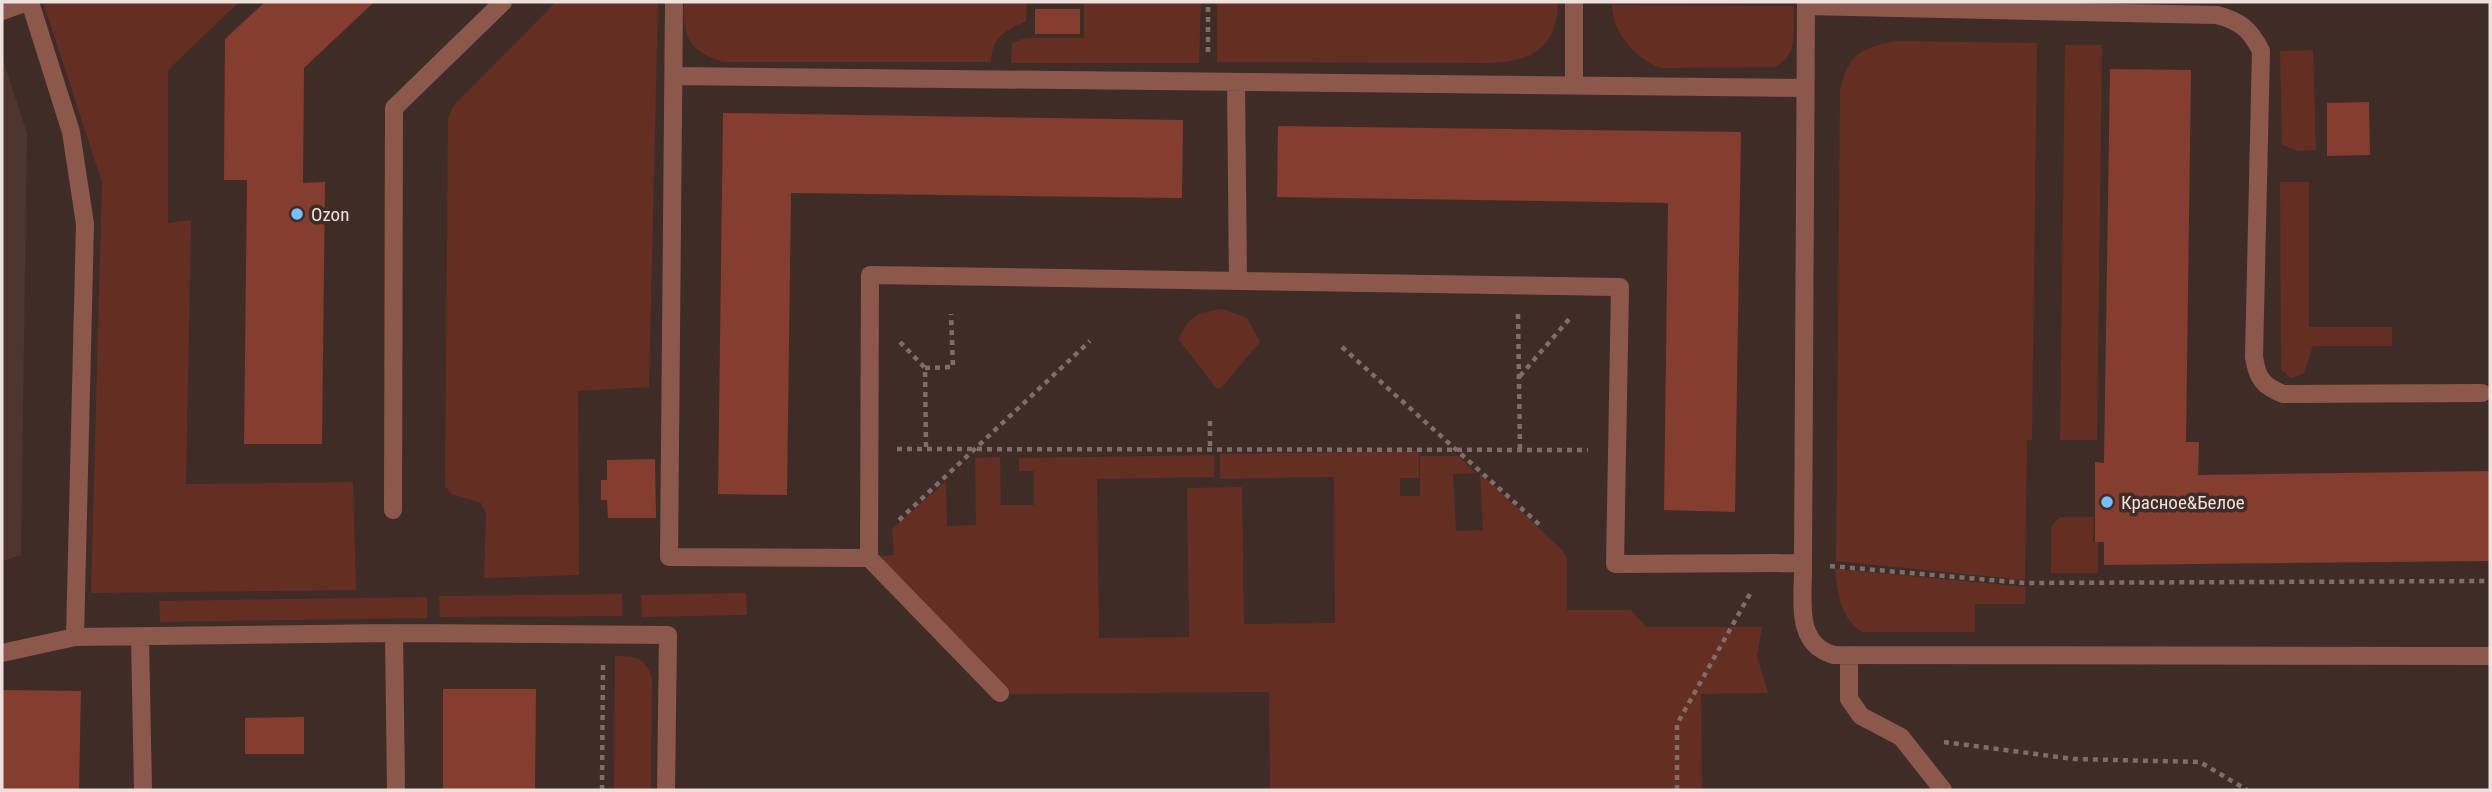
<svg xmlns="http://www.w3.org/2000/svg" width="2492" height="792" font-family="'Roboto Condensed',sans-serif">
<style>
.built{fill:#4f342f}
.green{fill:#642e22}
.building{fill:#843d2e}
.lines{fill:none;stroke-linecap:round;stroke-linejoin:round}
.path{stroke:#7f6d69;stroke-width:4.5;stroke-dasharray:5 5;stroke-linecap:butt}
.minor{stroke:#8d584c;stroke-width:18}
.poi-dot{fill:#75c0f6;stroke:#402c27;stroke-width:2.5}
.labels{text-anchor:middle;stroke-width:7;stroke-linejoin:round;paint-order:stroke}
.poi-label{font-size:19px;fill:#ede0dd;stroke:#402c27;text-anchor:start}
</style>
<rect width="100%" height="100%" fill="#402c27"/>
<!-- built -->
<path class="built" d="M2,57L27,133L21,555L2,561Z"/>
<!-- green -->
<path class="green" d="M43,2H239L168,70V223L191,220L186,484L353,482L356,590L91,593L102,182Z
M556,2H658L649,387L578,391L579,575L484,578L486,514L481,503L451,494L445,486L448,119L453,106Z
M684,2H1054H1027L1026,21C1005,31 992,37 991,62H723C688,50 683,38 684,2Z
M1084,2H1201L1199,63H1011L1012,43L1025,38H1084Z
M1217,2H1558C1557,51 1529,62 1485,63L1217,62Z
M1612,5L1794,6C1793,31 1799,55 1775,67L1660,68C1635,58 1612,32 1612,5Z
M1894,41L2037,43L2032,440H2027L2025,580L1836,561L1840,90C1849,54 1859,49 1894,41Z
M2065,45H2102L2097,440H2060Z
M2313,50L2316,150L2298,151L2282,145L2280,51Z
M2280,182H2309V327H2392V346H2313L2304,373L2291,378L2281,370Z
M1223,309L1247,318L1260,342L1221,388L1217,389L1179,340C1186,317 1201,311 1223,309Z
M1419,451V478H1400V496H1420V456H1459L1475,473L1453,474L1456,531L1483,530L1480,473L1562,550L1567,558V610H1631L1646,627H1762L1757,656L1768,693L1701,694L1702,790H1270L1269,692L1010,694L877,557L894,555L892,529L946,481L947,526L976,525L975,458L1000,457L1001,505H1034V471H1019V458L1214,455V477L1097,479L1099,638L1189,637L1187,488L1242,487L1244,624L1335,623L1334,477L1220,479V454Z
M2060,517H2094L2093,541L2098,542V573H2051V527Z
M1835,569L2026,587L2025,604H1975V632H1863C1841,621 1837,591 1835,569Z
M746,593L747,615L642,617L641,595Z
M622,594V616L440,617L439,596Z
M427,597V618L160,622L159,601Z
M615,656C636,656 645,657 652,678L651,790H614Z"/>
<!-- building -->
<path class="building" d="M265,2H374L304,68L303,183L325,182L322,444H244L247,180H224L225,39Z
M1035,9H1080V34H1035Z
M2110,69L2191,70L2186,442H2199L2198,475L2490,471V561L2104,565V542H2095V462L2104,463Z
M2369,102L2370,155L2327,156V103Z
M723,113L1183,120L1182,198L791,193L787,495L718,494Z
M1278,126L1741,132L1735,512L1664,510L1668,203L1277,197Z
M655,459L656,518H608L607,500H601V480H607V460Z
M443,689H536L535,790H443Z
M2,690L81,691L79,790H2Z
M304,717V754H245V718Z"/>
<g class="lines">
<!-- path -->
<path class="path" d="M1208,52V2
M1518,314L1520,450
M900,342L925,368L926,449
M1342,347L1541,526
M925,368L953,367L951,314
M1520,376L1571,317
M1210,421V450
M897,449L1588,450
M899,520L1090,341
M1830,566L2025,583L2490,581
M1944,742L2074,759L2200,762L2247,790
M602,790L603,663
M1677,790V724L1751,592"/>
<!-- minor -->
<path class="minor" d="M30,2L71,132L85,224L75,637L394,633L668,635L666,790
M674,2L669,557L869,558L1000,693
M1574,2V85
M1806,6L2217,15C2240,21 2250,29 2261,51L2254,357C2257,378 2263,386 2283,394L2482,393
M2,11L27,2
M675,76L1805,88
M1236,82L1238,281
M393,510L394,108L503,2
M869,558L870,275L1620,287L1615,564L1803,563L1806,2
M1803,563C1804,598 1793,644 1834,655L2490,656
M394,633L396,790
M140,637L143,790
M2,653L75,637
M1849,655V699L1861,716L1901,737L1943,790"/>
</g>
<!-- markers -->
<g class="poi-dot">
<circle cx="297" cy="214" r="7"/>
<circle cx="2107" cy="502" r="7"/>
</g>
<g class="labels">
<!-- poi labels -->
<g class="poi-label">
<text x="311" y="221">Ozon</text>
<text x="2121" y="509">Красное&amp;Белое</text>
</g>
</g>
<!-- border -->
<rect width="2492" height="792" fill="none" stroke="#ede0dd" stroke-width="7"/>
</svg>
